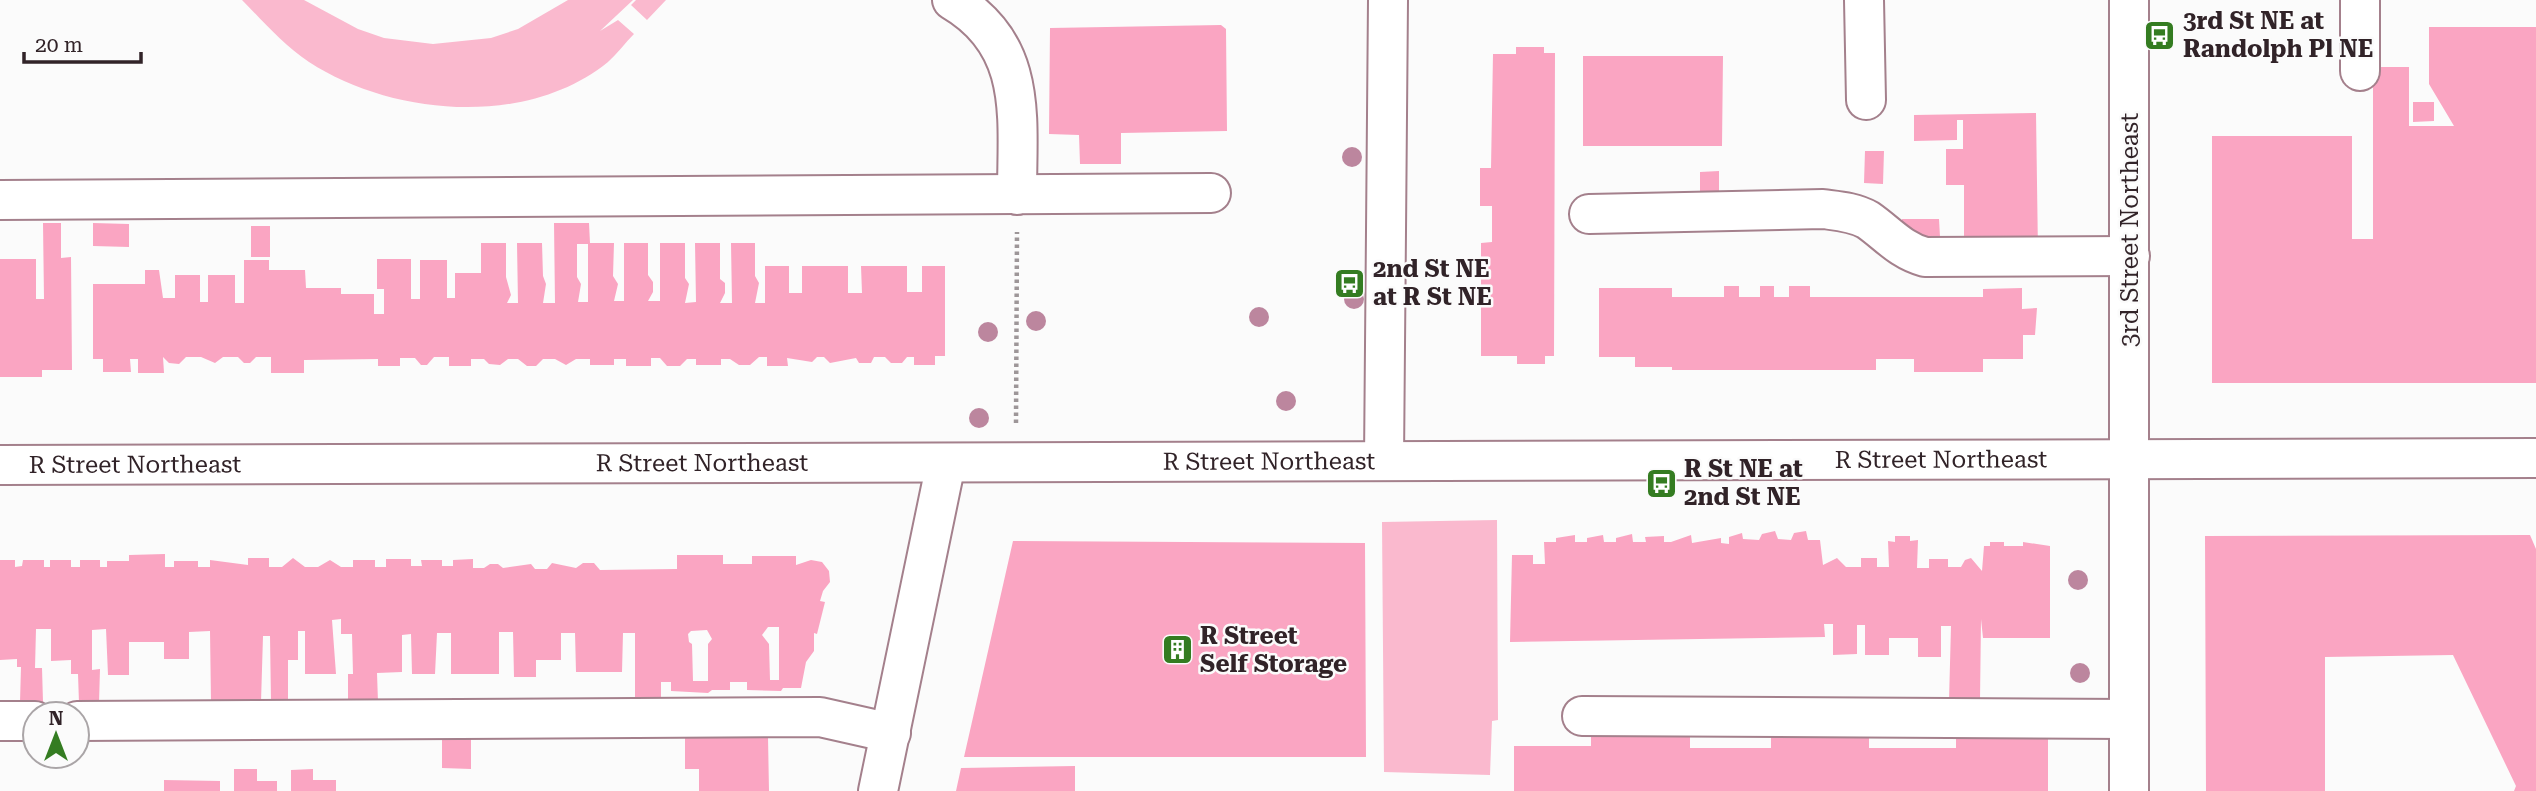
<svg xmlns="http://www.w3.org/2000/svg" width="2536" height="791" font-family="'Roboto Serif',serif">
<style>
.green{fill:#fab9ce}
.building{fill:#faa5c2;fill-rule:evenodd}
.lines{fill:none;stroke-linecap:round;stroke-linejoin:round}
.minor-casing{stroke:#a4808c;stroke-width:42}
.path{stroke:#9d9698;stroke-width:4.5;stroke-dasharray:3.5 3.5;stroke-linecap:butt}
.minor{stroke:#fff;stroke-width:38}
.tree{fill:#bc869e}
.labels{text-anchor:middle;stroke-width:5;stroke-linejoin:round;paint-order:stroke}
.poi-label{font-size:24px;font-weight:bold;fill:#312328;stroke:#fbfbfb;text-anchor:start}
.street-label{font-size:24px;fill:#312328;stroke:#fbfbfb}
</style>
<rect width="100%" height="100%" fill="#fbfbfb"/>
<!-- green -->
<path class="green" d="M242,0H304L358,29L384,38L433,44L491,38L518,29L568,0H633L600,31L618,20L634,34C625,43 617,54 608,62C527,128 392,116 309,62C283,45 263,21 242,0Z
M636,0H666L647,20L631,5Z
M1497,520L1498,720L1492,721L1490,775L1384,772L1382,522Z"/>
<!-- building -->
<path class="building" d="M1221,25L1226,29L1227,131L1121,133V164H1080L1079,135L1049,134L1050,28Z
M2429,27H2536V383H2212V136H2352V239H2373V67H2409V126H2454L2429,84Z
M1516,47H1544V53H1555L1554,356H1545V364H1517V356H1481V243L1492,242V206H1480V168H1491L1493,54H1516Z
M1583,56H1723L1722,146H1583Z
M2413,102H2434V121L2413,122Z
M2036,113L2038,253H1964V185H1946V149H1963V120H1957V140L1914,141V115Z
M1865,151H1884L1883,184L1864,183Z
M1719,171V206H1700V172Z
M1902,219H1939L1940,237H1902Z
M43,223H61V258L71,257L72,370H42V377H0V259H36V299H44Z
M93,223L129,224V247L93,246Z
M554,223H589L590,243H614L613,276L618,284L614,301H624V243H648V275L653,282V292L648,301H660V243H685V278L689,284L685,303L696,302L695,243H720V279L725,283V293L720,303H732L731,243H755V276L759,283L755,303H765V266H789V293H802V266H848V293H862L861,266H907V292H922V266H945V356H935V365H914V357H907L902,363H891L885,357H874L871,363H859L856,358L830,363L824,357H817L812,362L787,358L788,366H767V357H759L750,365H739L730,359H721V365H696V359H687L680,366H667L660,358H651V366H626V359H614V365H590V359H576L566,365L555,359H543L536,366H527L518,359H508L500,365L489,364L484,359H471V366H449V357H434L427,365H421L415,358H400V366H378V359L304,360V373H271V357H256L250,363H244L238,357H223L215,363L201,357H186L179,364L169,363L163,357L164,373H138V359H130L131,372H103V359H93V284H145V270H159L163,298H175V275H200V302H208V275H235V303H244V260H269V270H305L306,288H341V294H374V314H384V289H377V259H411V299H420V260H447V298H455V273H481V243H506V277L511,295L507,303H518L517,243H542L543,276L546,284L543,303H555ZM577,244H588V302H578L581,284L577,277Z
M251,226H270V257H251Z
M1724,286H1739V297H1760V286H1774V297H1789V286H1810V297H1983V289L2022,288V309L2037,308L2035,335H2023V359H1983V372H1914V359H1876V370H1672V367H1635V357H1599V288H1672V297H1724Z
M1775,531L1778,539L1791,540L1794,533L1806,531L1808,540H1820L1823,565L1837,558L1846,567H1861V558H1877V567H1889L1888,541L1895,542V536H1910V541L1918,540L1917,568H1929V559H1948V567H1961L1965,560L1971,558L1982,571L1984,546H1990V542H2004V546H2023V542L2050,546V638H1983L1981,619L1980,700L1949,701L1951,626H1941V657H1918V638H1889V655H1865V625H1857V654L1833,655V624H1824L1825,637L1510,642L1512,555H1533V564H1545L1544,542H1556V538L1575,535V542H1587V538L1603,535L1604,542H1616V538L1632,534L1633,542H1646L1645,537L1664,536V542H1671L1691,535L1692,543L1721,538V543L1729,544V537L1742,533L1743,539L1759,540L1762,534Z
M2530,535L2536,549V791H2514L2516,786L2453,655L2325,657V791H2206L2205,536Z
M1013,541L1365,543L1366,757H964Z
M165,554V567H174V561H198V567H210V560L248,565V558H269V567H282L293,558L305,567H318L330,560L341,567H353V560H375V567H386V559H411V566H422L421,560H442V566H453V560L473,559V568H484L490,564H498L503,568L531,564L535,569H547L552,563L576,568L583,563H594L600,570L677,569V555H723V564H752V556H796V565L811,560L822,562L829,571L830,582L823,591L820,601L825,602L817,634L814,633V651L806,662L801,688H783L781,691L747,690V682H730V690H712L708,693L671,691V682H661V702H635V633H623L622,672H576L575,633H561V660H536V677H514L513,632H499V674H451V633H437L435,674H412L411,634L402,635V672L377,673L378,702L348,703V674H353L352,634H341V619L332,620L336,674H305V631H298V660H288V702H271L270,636H263L261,702H211L210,631L189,632V659H164V642H129V675H108L106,629L92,630V670L100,669L99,703H79L78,674H71V660L51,661V629H36L35,668H42L43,702H20L21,667H17V659L0,660V560H15V567L22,566L23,560H44V567H50V560H71V567H80V560H100V567H107V561H129V555ZM768,627H779V680H770L769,644L762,635ZM707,630L712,639L708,644V681H693L692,644L689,642L688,634L691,631Z
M1771,734H1869V748H1956V735H2048V791H1514V746H1591V735H1690V748H1771Z
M685,737H768L769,791H699V769H685Z
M442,739H471V769L442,768Z
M1075,766V791H956L961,768Z
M234,769H257V781H277V791H234Z
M313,769V780H336V791H291V770Z
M164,780L220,781V791H164Z"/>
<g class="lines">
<defs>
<g id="minor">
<path d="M952,0C1029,45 1017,118 1017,195"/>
<path d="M1864,0L1866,100"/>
<path d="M2360,71V0"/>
<path d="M0,200L1211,193"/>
<path d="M1589,214L1823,209C1838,211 1854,212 1868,220C1888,234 1900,250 1925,257L2130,256"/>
<path d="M1384,461L1388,0"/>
<path id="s1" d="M0,465L2536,458"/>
<path d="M1582,716L2129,719"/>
<path d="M0,721H35"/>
<path d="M77,721L820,717L891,733"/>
<path d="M878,791L946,463"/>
<path d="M2129,791V0"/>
</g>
</defs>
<!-- minor casing -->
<use href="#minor" class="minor-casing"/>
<!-- path -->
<path class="path" d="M1016,423L1017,232"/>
<!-- minor -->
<use href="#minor" class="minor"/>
</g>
<!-- trees -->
<g class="tree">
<circle cx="1352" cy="157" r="10"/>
<circle cx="1354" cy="299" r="10"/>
<circle cx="1259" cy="317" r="10"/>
<circle cx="1036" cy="321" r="10"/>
<circle cx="988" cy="332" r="10"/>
<circle cx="1286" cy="401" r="10"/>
<circle cx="979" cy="418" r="10"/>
<circle cx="2078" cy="580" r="10"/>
<circle cx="2080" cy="673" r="10"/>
</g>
<!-- icons -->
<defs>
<symbol id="bus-square" viewBox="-11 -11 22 22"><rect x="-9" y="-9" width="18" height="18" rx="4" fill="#347c21" stroke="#fbfbfb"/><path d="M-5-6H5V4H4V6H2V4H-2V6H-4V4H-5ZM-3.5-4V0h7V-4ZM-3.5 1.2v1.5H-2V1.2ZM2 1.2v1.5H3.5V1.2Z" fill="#fff"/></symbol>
<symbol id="building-square" viewBox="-11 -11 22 22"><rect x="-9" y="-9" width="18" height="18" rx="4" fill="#347c21" stroke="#fbfbfb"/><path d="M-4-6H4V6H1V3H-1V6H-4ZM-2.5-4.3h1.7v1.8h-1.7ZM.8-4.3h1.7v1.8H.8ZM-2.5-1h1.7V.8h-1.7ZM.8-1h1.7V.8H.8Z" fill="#fff"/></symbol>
</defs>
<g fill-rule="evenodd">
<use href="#bus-square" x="2142" y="18" width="35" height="35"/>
<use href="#bus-square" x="1332" y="266" width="35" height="35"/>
<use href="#bus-square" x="1644" y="466" width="35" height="35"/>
<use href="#building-square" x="1160" y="632" width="35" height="35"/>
</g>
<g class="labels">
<!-- poi labels -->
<g class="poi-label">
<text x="2183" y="29">3rd St NE at<tspan x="2183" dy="28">Randolph Pl NE</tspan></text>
<text x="1373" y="277">2nd St NE<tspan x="1373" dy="28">at R St NE</tspan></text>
<text x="1684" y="477">R St NE at<tspan x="1684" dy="28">2nd St NE</tspan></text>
<text x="1200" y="644">R Street<tspan x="1200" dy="28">Self Storage</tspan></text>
</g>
<!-- street labels -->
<g class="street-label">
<text transform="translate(2130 230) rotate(-90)" y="8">3rd Street Northeast</text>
<text dy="8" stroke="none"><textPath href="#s1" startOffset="1941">R Street Northeast</textPath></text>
<text dy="8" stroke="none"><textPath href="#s1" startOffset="1269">R Street Northeast</textPath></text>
<text dy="8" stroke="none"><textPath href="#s1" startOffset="135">R Street Northeast</textPath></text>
<text dy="8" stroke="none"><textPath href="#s1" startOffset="702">R Street Northeast</textPath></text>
</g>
</g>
<!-- north arrow -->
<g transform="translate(56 735)"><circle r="33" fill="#fbfbfb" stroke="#aaa5a7" stroke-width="2"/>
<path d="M0-5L12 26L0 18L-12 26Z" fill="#347c21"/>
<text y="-10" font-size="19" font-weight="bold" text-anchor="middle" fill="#312328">N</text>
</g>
<!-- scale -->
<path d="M24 52v10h117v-10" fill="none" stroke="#312328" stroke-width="3.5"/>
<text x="35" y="52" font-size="21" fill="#312328" stroke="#fbfbfb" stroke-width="5" paint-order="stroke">20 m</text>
</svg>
